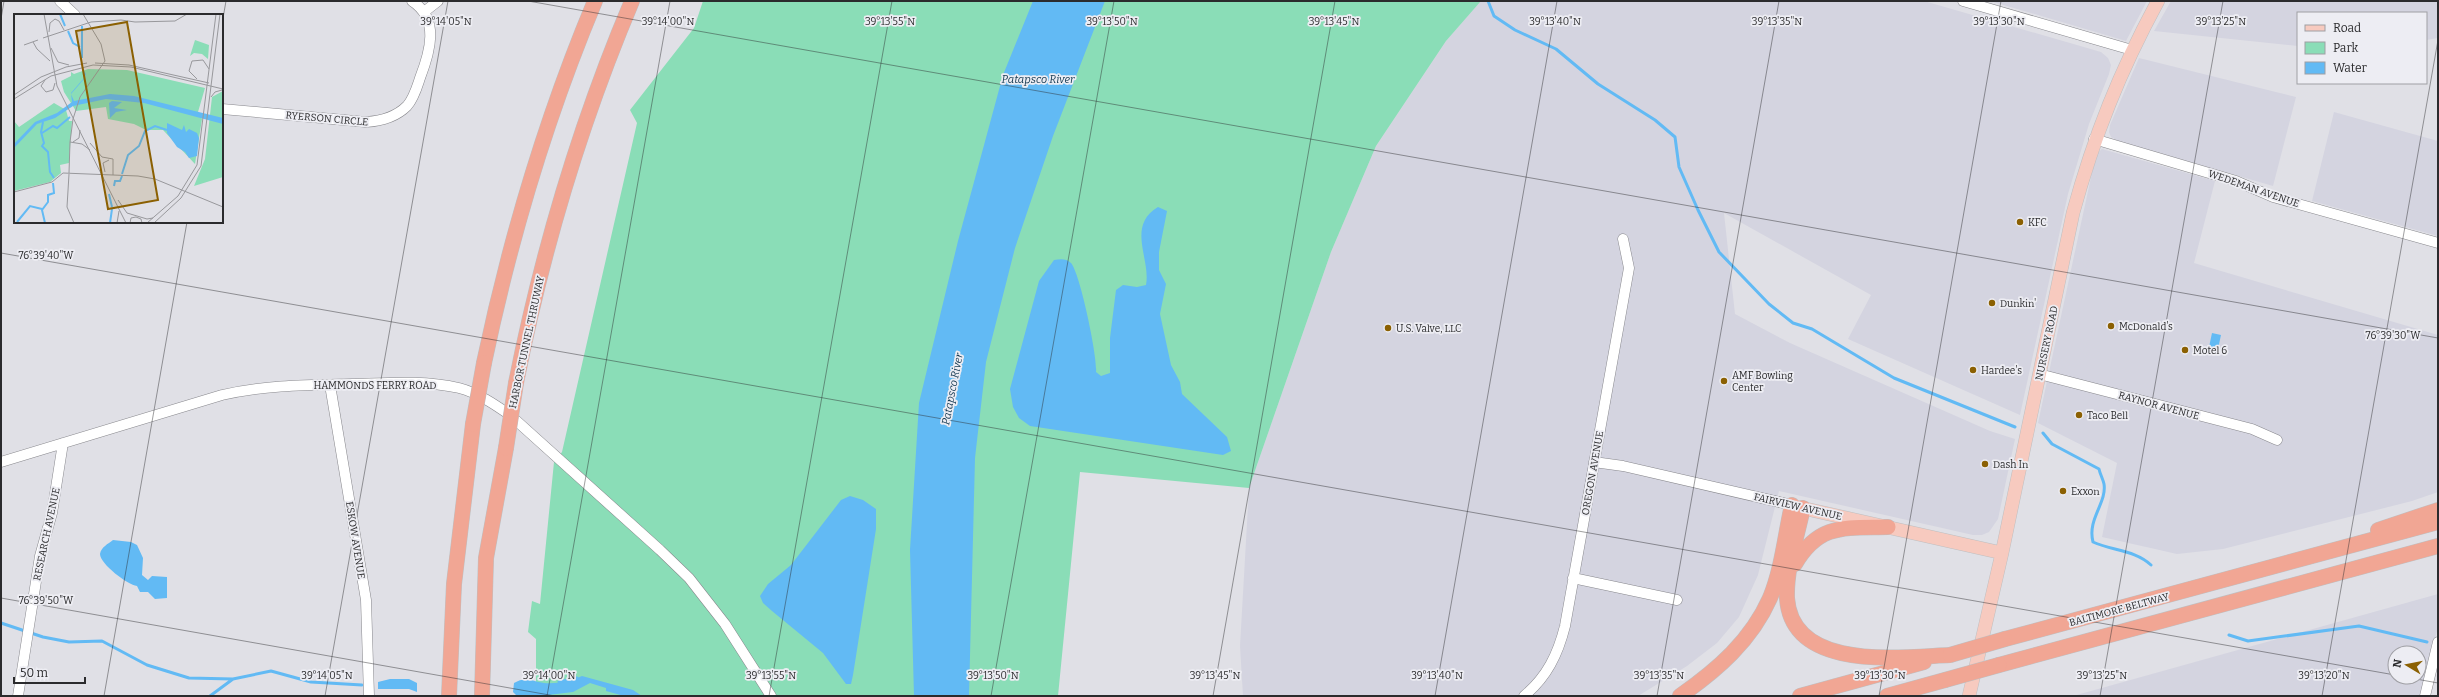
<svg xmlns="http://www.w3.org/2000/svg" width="2439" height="697" font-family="Bitter,serif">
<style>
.built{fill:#d4d4e0;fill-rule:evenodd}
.green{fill:#8addb7}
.water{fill:#62baf4}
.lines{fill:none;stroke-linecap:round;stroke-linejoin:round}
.stream{stroke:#62baf4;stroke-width:3}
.minor-casing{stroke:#88888d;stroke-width:11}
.major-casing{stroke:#bfbfc0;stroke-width:14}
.highway-casing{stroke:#bfbfc0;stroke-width:16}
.minor{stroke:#fff;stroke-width:10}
.major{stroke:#f7cabf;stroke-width:13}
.highway{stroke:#f1a694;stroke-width:15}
.highway-bridge-casing{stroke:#bfbfc0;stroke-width:16;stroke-linecap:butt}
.highway-bridge{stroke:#f1a694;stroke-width:15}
.ticks{fill:none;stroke:#2b2b2d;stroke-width:1;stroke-opacity:0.45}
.poi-dot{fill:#8b6002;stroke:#ededf3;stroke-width:1.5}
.labels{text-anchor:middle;stroke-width:3.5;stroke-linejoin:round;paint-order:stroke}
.street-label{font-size:10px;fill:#2b2b2d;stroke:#ededf3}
.poi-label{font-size:10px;fill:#2b2b2d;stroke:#ededf3;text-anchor:start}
.water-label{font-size:11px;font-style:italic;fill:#133850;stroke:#ededf3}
.inset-river{fill:none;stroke:#62baf4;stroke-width:2}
.inset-road{fill:none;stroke:#98989c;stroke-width:1}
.view{fill:#8b6002;fill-opacity:0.15;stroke:#8b6002;stroke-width:2}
.inset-edge{fill:none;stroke:#2b2b2d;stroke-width:2}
.ticks-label{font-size:10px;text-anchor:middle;fill:#2b2b2d;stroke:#ededf3;stroke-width:3.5;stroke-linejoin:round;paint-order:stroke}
</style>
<rect width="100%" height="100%" fill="#e0e0e6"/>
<!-- built -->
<path class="built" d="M1481,1H1924L2101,52L2108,58L2111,65L2109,74L2089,124L2068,194L2020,415L1848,339L1871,295L1724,213L1735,314L1790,343L1990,431L2015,439L1998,519L1989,532L1982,535H1973L1779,491L1758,575L1739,617L1717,643L1687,666L1638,696H1243L1240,646L1249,488L1331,252L1376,146L1446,41Z
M1990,1H2147L2126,41Z
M2171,1H2438V38L2426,40V13H2298V46L2154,31Z
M2139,58L2296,97L2273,186L2118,141L2111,137L2109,132L2110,125Z
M2334,112L2438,141V236L2312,201Z
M2102,149L2215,181L2194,263L2438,335V492L2412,501L2223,549L2177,554L2102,537L2117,463L2038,423L2096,154Z
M2438,594V627L2421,696H2073ZM2395,653H2419V677H2395Z"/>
<!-- green -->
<path class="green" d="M703,1H1481L1446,41L1376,146L1331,252L1249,488L1080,472L1058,696H536V639L528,632L532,601L540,604L554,462L562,452L637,123L630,110L694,28Z"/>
<!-- water -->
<path class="water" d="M1033,1H1105L1053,136L1015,248L986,362L975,458L969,696H914L910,550L919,403L958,241L1003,75Z
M1158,207L1167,211L1159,252V270L1166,284L1160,314L1171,365L1180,382L1182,394L1227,437L1231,451L1223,455L1030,426L1019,418L1013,407L1010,389L1039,281L1054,260C1060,259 1066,258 1071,263C1080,273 1098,358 1096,372L1101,376L1110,373V338L1116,290L1123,285L1137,287L1146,285C1151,259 1126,226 1158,207Z
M2212,333L2221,335L2218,349L2209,347Z
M850,496L863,500L876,509V529L853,675L851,684H846L823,653L772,611L763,603L760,596L768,584L791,565L841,500Z
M113,540L131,542L137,545L143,558L142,575L148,580L152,576L167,577V598L155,599L148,592H140L137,586C128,585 100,564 100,554C101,547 108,544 113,540Z
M582,676L633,690L642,696H624L606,691V688L590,683L573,692L540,696H517L513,692L514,683C525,676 532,681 544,683C557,684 571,681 582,676Z
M390,679H409L417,683V692L409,689H378V682Z"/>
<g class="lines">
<!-- stream -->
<path class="stream" d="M1488,1L1494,16L1515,30L1556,49L1598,84L1655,120L1675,137L1679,167L1698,210L1719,252L1769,304L1793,323L1812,329L1894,378L2015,427
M2043,433L2052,444L2099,469C2100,474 2103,479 2104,484C2107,503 2087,519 2093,542C2113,551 2135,550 2151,565
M1,623L43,637L69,642L102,641L147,665L189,678L233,679L271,671L311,682L362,685
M2229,635L2248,641L2359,626L2427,642
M559,682L577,678
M210,696L233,679"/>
<defs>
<path id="minor" d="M60,1L75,15
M1963,1L2132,50
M424,12L438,1
M222,109L366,122C382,121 396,117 407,106C414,98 417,87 420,78C430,52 440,19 412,1
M2094,139L2236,181L2273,197L2438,243
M2039,374L2252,429L2277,440
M330,385L366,600L369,696
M1,462L222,395C265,385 308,385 352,384C388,383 424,380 459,388C478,393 494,404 510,415L660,550L689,578L725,624L771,696
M1594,462L1623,466L1792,505
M1573,578L1677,600
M18,696L40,556L52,513L63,443
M1524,696C1547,677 1558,654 1565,626L1629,268L1623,239
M2425,696L2438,642"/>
<path id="major" d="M1793,506L2002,553
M1969,696L2002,553L2073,213C2094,136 2120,71 2158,1"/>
<path id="highway" d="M484,363C510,239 546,118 595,1
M516,383C542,252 580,124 632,1
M1803,508C1797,537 1786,568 1787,598C1792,672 1901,657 1950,655
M2378,530L2438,510
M1795,564C1819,523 1845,528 1888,527
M2005,639L2438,522
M1999,665L2438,546
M449,696L454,584L473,424
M482,696L486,558L506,448
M1680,696C1717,670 1751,641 1770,598C1782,569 1785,536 1792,505
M1800,696L1924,662
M1887,696L1945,680"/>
</defs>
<!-- minor casing -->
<use href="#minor" class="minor-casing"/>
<!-- major casing -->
<use href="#major" class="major-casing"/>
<!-- highway casing -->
<use href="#highway" class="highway-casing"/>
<!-- minor -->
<use href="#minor" class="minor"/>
<!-- major -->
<use href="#major" class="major"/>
<!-- highway -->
<use href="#highway" class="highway"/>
<defs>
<path id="highway-bridge" d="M473,424L484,363
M506,448L516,383
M1950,655L2005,639
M1945,680L1999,665"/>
</defs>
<!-- highway-bridge casing -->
<use href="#highway-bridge" class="highway-bridge-casing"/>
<!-- highway-bridge -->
<use href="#highway-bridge" class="highway-bridge"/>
</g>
<!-- ticks -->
<path class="ticks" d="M528,1L2438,338M1,19L4,1M222,24L226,1M1,253L2395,675M1,598L555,696M2405,677L2438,683M104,696L187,222M325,696L448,1M547,696L670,1M769,696L892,1M991,696L1114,1M1213,696L1335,1M1435,696L1557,1M1657,696L1779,1M1879,696L2001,1M2100,696L2223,1M2322,696L2438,40"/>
<!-- markers -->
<g class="poi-dot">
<circle cx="2020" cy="222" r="4"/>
<circle cx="1992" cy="303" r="4"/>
<circle cx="2111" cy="326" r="4"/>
<circle cx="1388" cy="328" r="4"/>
<circle cx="2185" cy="350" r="4"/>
<circle cx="1973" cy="370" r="4"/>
<circle cx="1724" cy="381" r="4"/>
<circle cx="2079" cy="415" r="4"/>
<circle cx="1985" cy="464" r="4"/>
<circle cx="2063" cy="491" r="4"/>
</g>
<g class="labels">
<!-- street labels -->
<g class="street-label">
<text transform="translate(327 118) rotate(5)" y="4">RYERSON CIRCLE</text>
<text transform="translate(2254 188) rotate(19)" y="4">WEDEMAN AVENUE</text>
<text transform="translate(526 342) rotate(-78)" y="4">HARBOR TUNNEL THRUWAY</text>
<text transform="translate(2046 343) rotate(-78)" y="4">NURSERY ROAD</text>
<text x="375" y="389">HAMMONDS FERRY ROAD</text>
<text transform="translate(2159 405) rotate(15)" y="4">RAYNOR AVENUE</text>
<text transform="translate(1592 473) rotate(-80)" y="4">OREGON AVENUE</text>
<text transform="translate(1798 506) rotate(13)" y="4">FAIRVIEW AVENUE</text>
<text transform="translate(46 534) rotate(-78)" y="4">RESEARCH AVENUE</text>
<text transform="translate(356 540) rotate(81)" y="4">ESKOW AVENUE</text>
<text transform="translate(2119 609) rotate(-15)" y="4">BALTIMORE BELTWAY</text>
</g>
<!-- poi labels -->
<g class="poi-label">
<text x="2028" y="226">KFC</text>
<text x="2000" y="307">Dunkin'</text>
<text x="2119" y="330">McDonald's</text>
<text x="1396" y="332">U.S. Valve, LLC</text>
<text x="2193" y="354">Motel 6</text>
<text x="1981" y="374">Hardee's</text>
<text x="1732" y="379">AMF Bowling<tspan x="1732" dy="12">Center</tspan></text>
<text x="2087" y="419">Taco Bell</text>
<text x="1993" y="468">Dash In</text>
<text x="2071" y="495">Exxon</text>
</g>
<!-- water labels -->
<g class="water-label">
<text x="1038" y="83">Patapsco River</text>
<text transform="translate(952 389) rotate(-79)" y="4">Patapsco River</text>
</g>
</g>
<!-- overview -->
<g transform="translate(14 14)">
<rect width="209" height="209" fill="#e0e0e6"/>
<path d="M181,26L195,31L194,45L188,40L180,39L176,42ZM74,55L113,56L191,74L184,98L188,105L181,150L149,116H132L120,110L94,105L92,93L62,97L50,78L47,67L57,62V58L60,60ZM209,77V163L180,172L191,145L198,83ZM40,89L52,96L55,107H58L55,149L46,151L47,159L36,168L0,177V107L5,113Z" fill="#8addb7"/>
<path d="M69,56L72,60L70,65L57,80L60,87L96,80L120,82L209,104V110L130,89L92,85L59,92L41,104L23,110L0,134V130L21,108L43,99L58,88L57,79L70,64ZM98,87L108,88L100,94L113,96L102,98L96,104L95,89ZM153,109L168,116L170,111L172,118L175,115L183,119L185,124L183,142L175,144L171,138L163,133L153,119Z" fill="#62baf4"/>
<path class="inset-river" d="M46,0L51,12M54,17L59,29L66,33M68,44V12M29,108L27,118L30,129L28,132L34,138L36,158L40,164M28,119L39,112L43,114L56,103M108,160L114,141L125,132L131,117L141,112L153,116M100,172L101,167H106L108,162M95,180L98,193M3,208L16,192L28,195M31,209L28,196L34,188V181L40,179L39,169M96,209L98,195"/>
<path class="inset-road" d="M30,0L43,72L112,209M35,18L36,9L41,5L45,7L50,16M29,24L77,8L107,6L121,8L161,7L173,0M19,28L23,35L36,47M10,31L24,26M37,34L44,48L55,51M81,49L115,51L195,69M183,65L175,57L178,47L189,46L195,55M31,66L27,72L32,78L39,76L41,69M0,81L27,63L52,53L73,49M197,83L201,78L208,76M0,85L37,62L79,51L117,53L209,75M56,128L59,105L66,83L91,47L87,30L69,0M56,128L68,130L76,136M59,128L65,124L66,116M76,129L88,143L99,145M91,158L89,149L95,146M55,159L56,128M55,160L53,193L60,209M99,161V145M0,178L38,168L49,159L124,162L141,165L209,193M104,186L113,199L133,205L139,204M103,209L105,197M116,209L117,204L122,203L127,205L128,209M133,209L164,182L183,151L202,0M140,209L167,184L187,152L206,0"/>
<path class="view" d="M113,8L144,186L94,195L62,17Z"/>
<rect width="209" height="209" class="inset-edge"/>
</g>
<g class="ticks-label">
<text x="446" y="25">39°14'05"N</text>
<text x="668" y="25">39°14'00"N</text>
<text x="890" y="25">39°13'55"N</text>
<text x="1112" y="25">39°13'50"N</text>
<text x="1334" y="25">39°13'45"N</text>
<text x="1555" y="25">39°13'40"N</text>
<text x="1777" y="25">39°13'35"N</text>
<text x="1999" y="25">39°13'30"N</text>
<text x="2221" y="25">39°13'25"N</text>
<text x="46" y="259">76°39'40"W</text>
<text x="2393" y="339">76°39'30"W</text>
<text x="46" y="604">76°39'50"W</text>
<text x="327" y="679">39°14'05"N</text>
<text x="549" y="679">39°14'00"N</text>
<text x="771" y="679">39°13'55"N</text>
<text x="993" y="679">39°13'50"N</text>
<text x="1215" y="679">39°13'45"N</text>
<text x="1437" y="679">39°13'40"N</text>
<text x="1659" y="679">39°13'35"N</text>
<text x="1880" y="679">39°13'30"N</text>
<text x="2102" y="679">39°13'25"N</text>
<text x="2324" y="679">39°13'20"N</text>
</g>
<!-- border -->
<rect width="2439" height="697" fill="none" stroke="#2b2b2d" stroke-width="4"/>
<!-- legend -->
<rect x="2297" y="12" width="130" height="72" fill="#ededf3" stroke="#9f9fa4"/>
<rect x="2305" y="25" width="20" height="6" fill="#f7cabf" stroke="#9f9fa4"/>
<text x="2333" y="32" font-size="12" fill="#2b2b2d">Road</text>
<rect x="2305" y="42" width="20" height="12" fill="#8addb7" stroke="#9f9fa4"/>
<text x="2333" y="52" font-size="12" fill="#2b2b2d">Park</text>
<rect x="2305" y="62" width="20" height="12" fill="#62baf4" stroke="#9f9fa4"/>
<text x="2333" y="72" font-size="12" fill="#2b2b2d">Water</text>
<!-- north arrow -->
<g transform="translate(2407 665) rotate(280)"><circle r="19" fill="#ededf3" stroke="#9f9fa4"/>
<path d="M0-3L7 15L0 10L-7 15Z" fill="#8b6002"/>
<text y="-6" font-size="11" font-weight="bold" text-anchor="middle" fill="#2b2b2d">N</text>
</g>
<!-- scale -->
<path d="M14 677v6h71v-6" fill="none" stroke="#2b2b2d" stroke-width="2"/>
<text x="20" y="677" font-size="12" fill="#2b2b2d" stroke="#ededf3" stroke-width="3" paint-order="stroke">50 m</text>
</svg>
